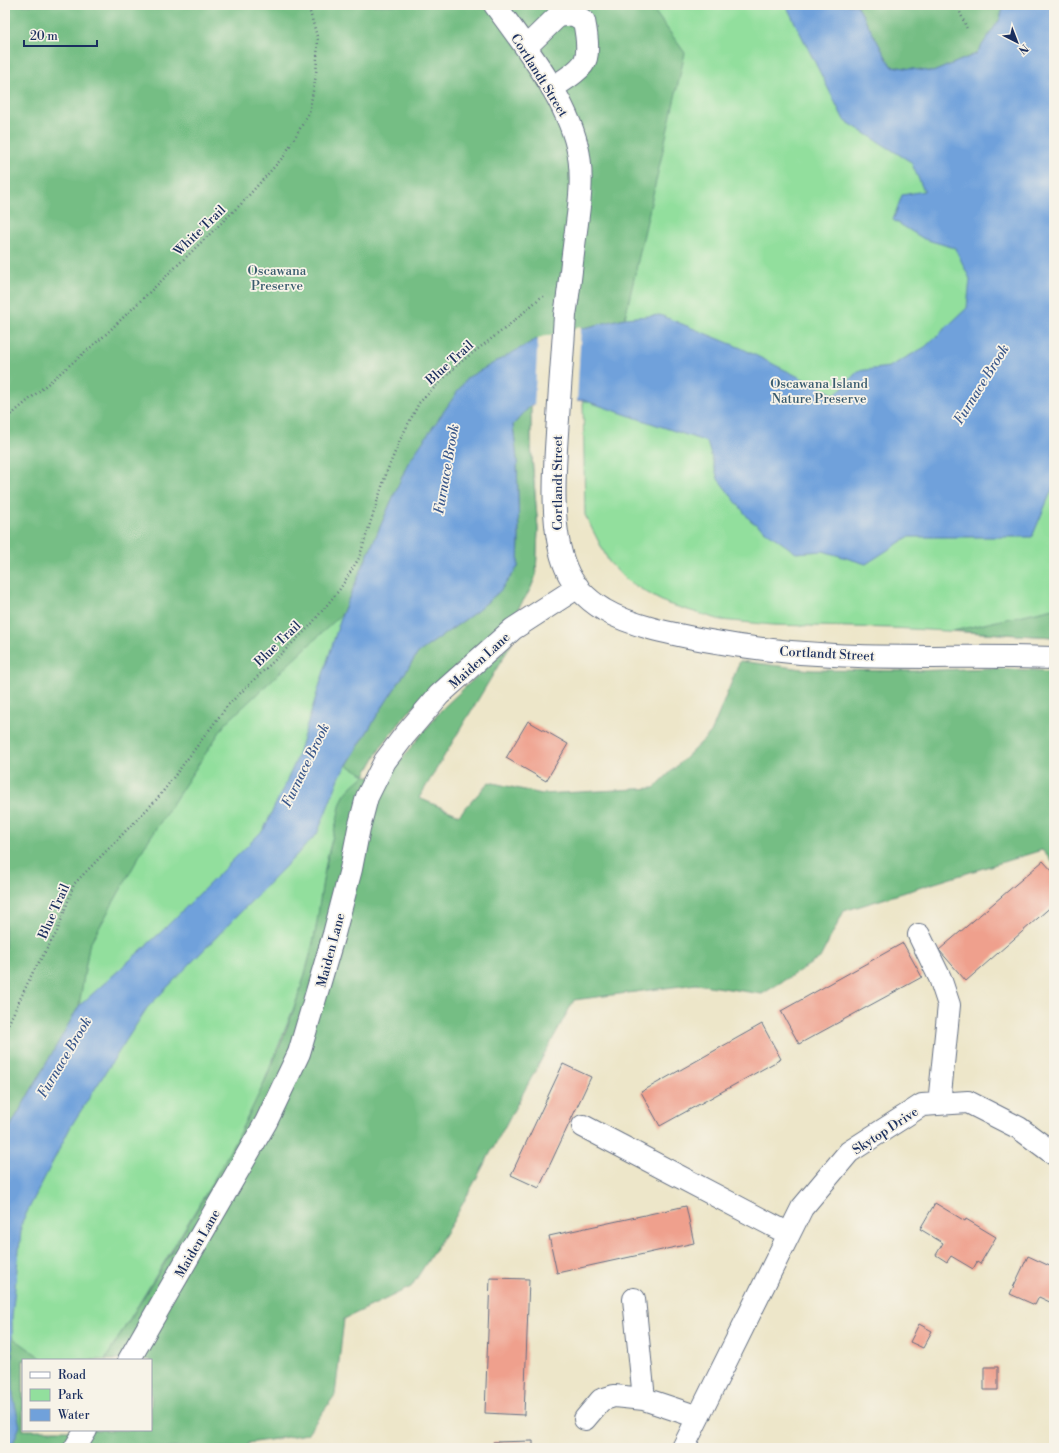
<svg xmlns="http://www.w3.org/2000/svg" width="1059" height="1453" font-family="'Libre Bodoni',serif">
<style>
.green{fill:#92df9d;stroke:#56877e}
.forest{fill:#75be84;stroke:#487671}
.water{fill:#70a1db;stroke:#46689c}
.pier{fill:#ede6c9}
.building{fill:#efa08d}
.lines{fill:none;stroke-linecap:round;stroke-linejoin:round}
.minor-casing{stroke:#646f83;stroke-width:24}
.path{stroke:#646f83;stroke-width:2.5;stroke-dasharray:1 3;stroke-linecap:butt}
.minor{stroke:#fff;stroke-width:22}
.labels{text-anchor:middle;stroke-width:3.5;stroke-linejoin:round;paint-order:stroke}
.street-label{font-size:13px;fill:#1b2f5e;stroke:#f7f3e8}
.park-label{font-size:13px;fill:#395b6e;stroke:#f7f3e8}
.water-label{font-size:14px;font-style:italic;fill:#39578a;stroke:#f7f3e8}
</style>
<rect width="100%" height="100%" fill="#f7f3e8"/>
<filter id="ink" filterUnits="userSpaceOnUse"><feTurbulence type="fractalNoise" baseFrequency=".025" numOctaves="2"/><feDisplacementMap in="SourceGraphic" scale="8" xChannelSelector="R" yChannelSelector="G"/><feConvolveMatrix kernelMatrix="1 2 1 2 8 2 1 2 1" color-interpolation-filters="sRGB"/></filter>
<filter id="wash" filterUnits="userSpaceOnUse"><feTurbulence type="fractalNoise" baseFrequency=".012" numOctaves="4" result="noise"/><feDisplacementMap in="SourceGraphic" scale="16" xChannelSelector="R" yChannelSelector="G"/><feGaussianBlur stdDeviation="0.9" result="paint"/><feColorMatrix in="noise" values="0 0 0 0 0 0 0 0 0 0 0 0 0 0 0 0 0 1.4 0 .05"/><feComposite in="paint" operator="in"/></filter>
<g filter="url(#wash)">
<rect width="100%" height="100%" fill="#ede6c9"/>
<!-- green -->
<path class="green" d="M5,5L531,405V446L538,529L536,575L530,590L516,612L426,694L406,715L382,745L365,775L344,796L327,858L321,895L318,919L311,952L300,992L257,1100L220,1170L105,1360H23V1430L5,1448Z
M509,5H1054V637L892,628L773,625L721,620L668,604L656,598L626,580L609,562L585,515L583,400Z"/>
<!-- forest -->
<path class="forest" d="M5,5H650L685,53L625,318L535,340L408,463L342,614L225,724L146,844L89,946L79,1006L5,1136Z
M857,5H1004L1000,19L976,54L933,72L891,66Z
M531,405V446L538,529L536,575L530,590L516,612L426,694L406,715L382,745L365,775L383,782L442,709L512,643L419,798L459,815L489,782L542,794L654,788L711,733L740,661L811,670L915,671L990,668L1054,671V864L1042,850L844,911L820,958L762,994L696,984L574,1000L452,1223L411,1287L344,1319L335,1395L307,1434L249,1443L248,1448H5V1332L44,1360H23V1430H151V1360H105C183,1231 274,1100 311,952C316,933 318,914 321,894C324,870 330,847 336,824C338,817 340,802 344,796C349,788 358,781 365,775L347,765L378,714L418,653L477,611L500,591L518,567L519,536L517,459L513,425Z
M1054,608V637L953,631Z"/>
<!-- water -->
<path class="water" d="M788,5H857L891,66L933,72L976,54L1000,19L1004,5H1054V74L1051,76L1054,83V485L1032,537H908L866,564L823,551L796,553L750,520L718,479L707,442L583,400L531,405L513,425L517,459L519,536L518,567L500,591L477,611L418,653L378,714L340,776L317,834L147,1008L71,1126L22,1222L12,1317L13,1395L20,1426L11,1448H5V1136L79,1006L160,933L264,829L295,763L342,614L408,463L467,378L535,340L625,318L660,315L741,348L835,395L858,371L889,367L925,347L967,308L970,279L955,248L924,239L893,220L902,195L924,191L911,162L844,120L788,9Z"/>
<!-- pier -->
<path class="pier" d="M581,327L577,403L534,407L538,338Z"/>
<g id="blocks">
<!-- building -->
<path class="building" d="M528,721L568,744L546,781L506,758Z
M1043,861L1054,873V904L966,981L939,950Z
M903,943L922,977L799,1044L781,1011Z
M762,1024L781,1059L660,1126L641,1092Z
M563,1064L591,1077L539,1188L511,1175Z
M935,1203L965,1221L966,1219L996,1237L980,1264L977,1262L973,1269L951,1256L947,1262L936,1255L943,1243L920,1229Z
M686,1206L694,1243L557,1273L549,1236Z
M1028,1256L1054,1268V1304L1039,1297L1035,1305L1010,1294Z
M490,1278L529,1279L524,1415L485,1413Z
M919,1324L932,1331L923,1348L910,1342Z
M984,1367H998V1390H984Z
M533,1441V1448H493V1442Z"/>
</g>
</g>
<g filter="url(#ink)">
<use href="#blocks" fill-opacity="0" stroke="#646f83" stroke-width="1"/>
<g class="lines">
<defs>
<path id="minor" d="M495,5C524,45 566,98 577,146C585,178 578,213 574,246C571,269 569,292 565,315C563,350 560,384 558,419C555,462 549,529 566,568C573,586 588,600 604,610C631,626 673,634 704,640C747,648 790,653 834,655C907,659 981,655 1054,658
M526,47L558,16L573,14L584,21C586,31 589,47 586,58C583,70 561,82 552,88
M919,935L940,978L949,1005L939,1104
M583,1126L789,1234
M634,1299L644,1399L698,1417
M129,1360L266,1122L299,1053L334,934L351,869L359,828L367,797L385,761L404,736L439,695L513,629L578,587
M585,1419L601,1400L614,1396L644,1399
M75,1448L86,1430
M683,1448L802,1208L849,1152L922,1105L968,1102L1019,1128L1054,1154"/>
</defs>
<!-- minor casing -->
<use href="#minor" class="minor-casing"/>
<!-- path -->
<path class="path" d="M957,5L967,29
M5,420L104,336L241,204L284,156L309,113L316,75L318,40L308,5
M5,1031L33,972L57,932L74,884L158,798L228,705L309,627L340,589L359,558L387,471L401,438L419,403L458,364L507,327L540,298L544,296"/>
<!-- minor -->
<use href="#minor" class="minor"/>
</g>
</g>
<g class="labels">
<!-- street labels -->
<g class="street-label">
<text transform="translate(540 75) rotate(58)" y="5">Cortlandt Street</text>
<text transform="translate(199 230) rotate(-44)" y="5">White Trail</text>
<text transform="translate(449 362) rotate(-42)" y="5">Blue Trail</text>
<text transform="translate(557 483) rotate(-90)" y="5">Cortlandt Street</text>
<text transform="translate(277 643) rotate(-44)" y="5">Blue Trail</text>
<text transform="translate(827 653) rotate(3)" y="5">Cortlandt Street</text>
<text transform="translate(479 660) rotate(-42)" y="5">Maiden Lane</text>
<text transform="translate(53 911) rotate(-66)" y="5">Blue Trail</text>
<text transform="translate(330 950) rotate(-75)" y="5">Maiden Lane</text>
<text transform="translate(885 1130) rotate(-33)" y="5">Skytop Drive</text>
<text transform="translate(197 1243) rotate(-60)" y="5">Maiden Lane</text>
</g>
<!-- park labels -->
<g class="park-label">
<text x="277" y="275">Oscawana<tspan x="277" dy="15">Preserve</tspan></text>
<text x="819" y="388">Oscawana Island<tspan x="819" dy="15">Nature Preserve</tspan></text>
</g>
<!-- water labels -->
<g class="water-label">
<text transform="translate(981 384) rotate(-58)" y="5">Furnace Brook</text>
<text transform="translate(446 469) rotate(-80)" y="5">Furnace Brook</text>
<text transform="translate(305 765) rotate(-64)" y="5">Furnace Brook</text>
<text transform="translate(64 1057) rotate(-59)" y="5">Furnace Brook</text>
</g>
</g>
<!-- margin -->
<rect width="1059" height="1453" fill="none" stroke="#f7f3e8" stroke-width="20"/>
<!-- legend -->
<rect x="22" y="1359" width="130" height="72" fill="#f7f3e8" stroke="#9fa5b1"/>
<rect x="30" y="1372" width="20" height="6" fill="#ffffff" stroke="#9fa5b1"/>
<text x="58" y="1379" font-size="12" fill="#1b2f5e">Road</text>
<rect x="30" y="1389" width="20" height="12" fill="#92df9d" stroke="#9fa5b1"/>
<text x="58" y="1399" font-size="12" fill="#1b2f5e">Park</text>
<rect x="30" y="1409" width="20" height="12" fill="#70a1db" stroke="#9fa5b1"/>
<text x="58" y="1419" font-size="12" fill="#1b2f5e">Water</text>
<!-- north arrow -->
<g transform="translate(1017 42) rotate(138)" stroke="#f7f3e8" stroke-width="3" paint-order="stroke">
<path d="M0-3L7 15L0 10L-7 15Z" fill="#1b2f5e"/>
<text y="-6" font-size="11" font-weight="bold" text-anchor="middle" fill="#1b2f5e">N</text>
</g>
<!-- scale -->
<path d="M24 40v6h73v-6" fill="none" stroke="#1b2f5e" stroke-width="2"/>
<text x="30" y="40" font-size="12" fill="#1b2f5e" stroke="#f7f3e8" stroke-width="3" paint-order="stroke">20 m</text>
</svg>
